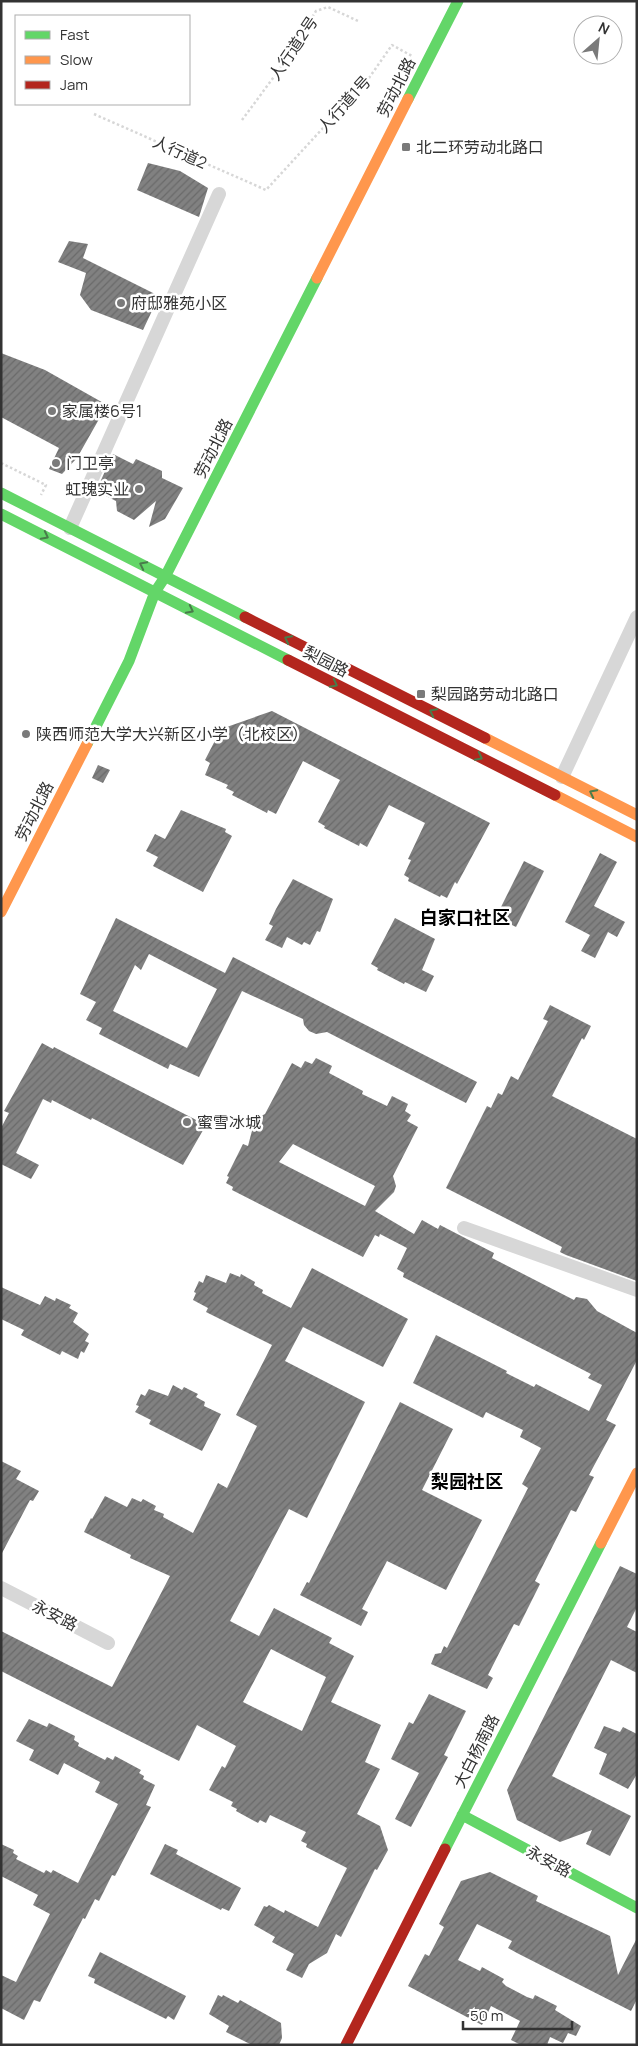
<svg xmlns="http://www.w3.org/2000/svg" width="638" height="2046" font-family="Manrope,'Noto Sans SC',sans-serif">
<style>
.building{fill:url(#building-hatch);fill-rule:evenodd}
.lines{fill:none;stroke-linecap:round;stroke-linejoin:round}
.path{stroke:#d7d7d7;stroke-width:2.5;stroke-dasharray:2.5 2.5;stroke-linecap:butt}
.street{stroke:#d7d7d7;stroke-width:14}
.fast{stroke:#63d668;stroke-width:11}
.slow{stroke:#ff974d;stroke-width:11}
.jam{stroke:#b3261e;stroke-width:11}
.oneway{stroke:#497c4b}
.poi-dot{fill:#7a7a7a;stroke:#fff;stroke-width:2}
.labels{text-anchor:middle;stroke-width:5;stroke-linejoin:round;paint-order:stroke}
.street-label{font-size:16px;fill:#333;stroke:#fff}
.poi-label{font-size:16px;fill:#333;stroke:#fff;text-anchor:start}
.neighbourhood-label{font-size:18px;font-weight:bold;fill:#000;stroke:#fff}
</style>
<defs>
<pattern id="building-hatch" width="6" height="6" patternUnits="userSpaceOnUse" patternTransform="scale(1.25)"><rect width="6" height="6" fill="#818181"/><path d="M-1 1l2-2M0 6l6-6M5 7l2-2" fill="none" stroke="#6a6a6a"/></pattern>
</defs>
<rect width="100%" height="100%" fill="#fff"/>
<!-- building -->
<path class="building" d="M148,163L180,171L208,188L199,217L137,190Z
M69,241L88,244L83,258L159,296L143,330L91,310L80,295L86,273L58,262Z
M1,353L45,370L107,405L77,458L62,474L49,469L59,448L1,417Z
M113,454L133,464L136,459L162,471V478L183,488L165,519L149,527L156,501L134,520L117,511L116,501L96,491Z
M272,711L490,823L457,884L455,882L447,898L441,895L440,897L408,881L409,878L404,875L411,860L408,859L425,823L389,805L367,847L360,843L359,846L324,828L325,826L318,822L340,780L303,761L276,814L268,810L267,813L232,795L234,792L226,788L228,785L205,775L210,763L205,760L221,729Z
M98,765L110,770L103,783L92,778Z
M181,810L226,829L225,832L232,836L203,892L153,866L158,857L146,851L155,834L165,839Z
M600,853L617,862L594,906L625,922L617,937L608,932L595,958L581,951L590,935L565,922Z
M524,861L544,871L516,927L496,917Z
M293,879L333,899L320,932L317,931L310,945L304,942L302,945L287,937L282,948L265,940L273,926L269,924L276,909Z
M116,918L225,973L233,957L477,1082L466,1103L327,1032L316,1034L309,1031L304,1025L303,1019L242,991L199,1077L170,1064L168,1069L99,1034L102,1028L86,1020L96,1002L80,994ZM149,954L217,989L187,1048L113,1011L135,965L141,970Z
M395,918L435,939L422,970L434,976L426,992L405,982L404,984L377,970L378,968L371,964Z
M550,1005L591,1026L584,1040L582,1038L552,1096L637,1139V1281L566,1255L560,1252L562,1247L446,1188L487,1106L491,1108L498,1093L502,1095L511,1076L518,1080L548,1021L543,1019Z
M42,1043L53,1049L54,1047L206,1125L183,1165L92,1118L91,1120L52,1100L51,1103L43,1099L16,1153L39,1165L31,1179L1,1164V1128L9,1113L4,1111Z
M316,1058L332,1066L329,1073L363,1091L362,1094L387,1106L392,1096L408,1104L405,1111L411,1115L407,1121L418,1127L393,1176L396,1186L394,1192L375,1211L414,1234L422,1220L438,1229L440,1225L494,1253L492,1258L574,1300L576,1297L587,1299L597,1311L637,1333V1360L606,1420L616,1425L589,1475L594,1477L576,1512L571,1510L535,1581L540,1584L519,1626L514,1624L488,1675L493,1678L487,1689L431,1664L435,1654L441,1653L444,1646L447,1648L528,1488L522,1484L541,1448L520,1437L523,1430L486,1412L483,1418L413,1383L436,1335L507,1371L506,1373L534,1387L536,1384L589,1411L602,1385L588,1378L591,1374L403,1277L404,1273L397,1269L407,1248L380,1234L379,1237L375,1235L363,1257L232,1190L233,1187L226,1183L229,1177L227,1176L243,1144L248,1146L255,1119L265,1114L292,1063L301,1068L305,1061L312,1064ZM293,1144L375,1186L365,1206L279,1162Z
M312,1268L408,1319L383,1367L303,1327L285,1361L365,1402L307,1518L289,1509L230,1621L259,1636L274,1608L332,1638L329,1643L354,1656L331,1702L381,1725L365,1762L380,1769L357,1814L380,1826L388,1850L377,1870L375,1869L341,1937L336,1934L327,1953L309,1964L302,1978L286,1970L294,1954L272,1942L275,1937L254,1925L264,1906L267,1907L269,1905L284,1913L285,1910L318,1927L347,1868L306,1847L307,1844L301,1841L306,1832L270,1815L266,1823L260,1820L258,1823L236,1811L237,1809L231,1806L233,1802L209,1790L222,1766L225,1768L236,1746L197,1725L179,1761L1,1671V1631L112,1687L170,1576L130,1558L131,1555L84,1532L91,1518L92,1519L105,1496L127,1507L132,1498L141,1502L143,1499L156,1506L154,1510L164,1514L163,1517L193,1533L218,1483L227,1488L257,1426L236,1415L272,1345L206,1312L208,1308L193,1300L196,1293L194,1292L199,1281L203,1283L206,1275L226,1283L230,1273L240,1277L241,1274L255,1282L254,1285L263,1290L262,1293L291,1308ZM271,1649L326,1677L302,1731L243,1702Z
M1,1287L40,1305L45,1296L55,1301L56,1298L71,1305L69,1308L78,1313L73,1322L89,1334L85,1341L89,1343L84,1353L81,1351L78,1359L62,1351L60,1355L21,1335L24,1330L1,1319Z
M173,1385L182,1390L184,1387L198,1394L196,1397L205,1402L204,1406L221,1414L202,1451L149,1424L151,1420L135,1412L139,1406L136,1405L141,1394L145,1396L149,1389L168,1396Z
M400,1402L453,1429L422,1490L482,1520L446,1590L387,1561L362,1609L368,1612L361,1626L300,1595L307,1582L309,1583Z
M1,1461L21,1471L16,1479L39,1491L33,1501L30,1500L1,1555Z
M620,1566L637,1574V1607L627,1627L637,1632V1673L611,1660L552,1776L631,1816L610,1856L586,1844L592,1830L560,1842L517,1820L507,1790Z
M429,1694L466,1711L444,1755L448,1757L411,1827L395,1819L419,1773L391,1759L409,1722L413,1724Z
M29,1719L47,1727L49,1723L75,1736L74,1740L79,1743L78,1746L105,1760L107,1757L113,1760L115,1756L141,1770L139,1773L144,1776L143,1779L155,1785L146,1805L151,1807L115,1876L112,1875L99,1901L95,1899L85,1919L83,1918L40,2002L34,2000L24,2020L1,2008V1975L16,1982L50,1914L33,1905L38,1895L1,1876V1844L14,1850L13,1853L18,1856L16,1859L44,1873L46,1870L51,1873L53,1870L78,1883L118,1804L95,1792L100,1782L64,1763L58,1775L29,1760L34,1750L16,1741Z
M604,1726L620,1732L623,1727L637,1734V1774L628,1789L599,1774L607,1754L594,1748Z
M165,1844L178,1850L176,1854L241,1888L229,1911L222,1908L221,1910L150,1874Z
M490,1872L538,1896L536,1901L610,1936L618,1975L637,1938V1999L631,2011L517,1953L508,1948L512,1941L477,1924L458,1960L480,1971L482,1967L504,1979L502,1982L506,1986L527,1997L533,1999L535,1995L557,2006L555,2010L581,2026L576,2036L568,2033L563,2043L550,2037L547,2045H521L511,2040L520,2021L491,2006L482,2025L408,1986L425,1954L429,1956L444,1927L439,1924L461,1881Z
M100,1952L186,1996L174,2020L168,2016L166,2019L94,1983L95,1979L88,1976Z
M218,1995L222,1997L223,1995L238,2003L240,2000L281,2023L282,2038L279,2045H252L226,2032L229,2026L209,2014Z"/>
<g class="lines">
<!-- path -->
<path class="path" d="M94,114L266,190L369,78L392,45L412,56
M242,120L279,70L316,11L328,7L358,21
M1,463L46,485L41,495"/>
<!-- street -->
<path class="street" d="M70,528L219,194
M562,777L637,617
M464,1228L637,1290
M1,1588L108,1643"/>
<!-- fast -->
<path class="fast" d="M408,99L458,1
M1,493L245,617
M1,514L288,660
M87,744L129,661L155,592L165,577L317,278
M462,1815L637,1908
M445,1849L601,1543"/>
<!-- slow -->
<path class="slow" d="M317,278L408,99
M485,738L637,815
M555,795L637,837
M1,912L87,744
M601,1543L637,1473"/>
<!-- jam -->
<path class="jam" d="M245,617L485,738
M288,660L555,795
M346,2045L445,1849"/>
</g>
<!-- one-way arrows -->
<defs><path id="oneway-chevron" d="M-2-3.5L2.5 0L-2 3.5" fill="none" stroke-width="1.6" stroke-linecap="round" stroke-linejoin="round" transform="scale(1.25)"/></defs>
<g class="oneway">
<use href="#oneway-chevron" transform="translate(45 536) rotate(27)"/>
<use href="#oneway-chevron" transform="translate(143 565) rotate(-153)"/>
<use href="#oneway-chevron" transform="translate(190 610) rotate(27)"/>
<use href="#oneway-chevron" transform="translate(288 639) rotate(-153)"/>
<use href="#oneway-chevron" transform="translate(334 684) rotate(27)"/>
<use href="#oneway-chevron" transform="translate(433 712) rotate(-153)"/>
<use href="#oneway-chevron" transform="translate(479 757) rotate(27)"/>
<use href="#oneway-chevron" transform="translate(593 793) rotate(-153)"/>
</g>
<!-- markers -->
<g class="poi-dot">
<rect x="401" y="142" width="10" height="10" rx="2.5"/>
<circle cx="121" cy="303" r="5"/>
<circle cx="52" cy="411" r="5"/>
<circle cx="56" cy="463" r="5"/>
<circle cx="139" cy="489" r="5"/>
<rect x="416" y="689" width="10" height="10" rx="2.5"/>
<circle cx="26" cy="734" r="5"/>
<circle cx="187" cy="1122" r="5"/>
</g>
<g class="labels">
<!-- street labels -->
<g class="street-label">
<text transform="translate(293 48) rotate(-56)" y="6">人行道2号</text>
<text transform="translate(396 87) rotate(-63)" y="6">劳动北路</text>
<text transform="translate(344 104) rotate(-48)" y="6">人行道1号</text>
<text transform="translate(180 152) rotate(24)" y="6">人行道2</text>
<text transform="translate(213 448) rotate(-63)" y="6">劳动北路</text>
<text transform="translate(326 661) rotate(27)" y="6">梨园路</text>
<text transform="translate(34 811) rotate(-63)" y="6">劳动北路</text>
<text transform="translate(55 1615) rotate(27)" y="6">永安路</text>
<text transform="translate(476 1751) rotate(-63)" y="6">大白杨南路</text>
<text transform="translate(549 1861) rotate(28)" y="6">永安路</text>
</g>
<!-- poi labels -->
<g class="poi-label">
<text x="416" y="153">北二环劳动北路口</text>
<text x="131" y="309">府邸雅苑小区</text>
<text x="62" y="417">家属楼6号1</text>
<text x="66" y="469">门卫亭</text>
<text x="129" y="495" text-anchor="end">虹瑰实业</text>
<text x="431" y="700">梨园路劳动北路口</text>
<text x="36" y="740">陕西师范大学大兴新区小学（北校区）</text>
<text x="197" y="1128">蜜雪冰城</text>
</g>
<!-- neighbourhood labels -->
<g class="neighbourhood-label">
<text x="465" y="924">白家口社区</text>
<text x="467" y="1488">梨园社区</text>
</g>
</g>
<!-- border -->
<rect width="638" height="2046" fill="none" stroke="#333333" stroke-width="5"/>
<!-- legend -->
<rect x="15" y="15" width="175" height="90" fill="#ffffff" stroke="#adadad"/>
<rect x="25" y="31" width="25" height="8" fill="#63d668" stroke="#adadad"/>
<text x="60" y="40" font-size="15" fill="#333333">Fast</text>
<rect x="25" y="56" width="25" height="8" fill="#ff974d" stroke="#adadad"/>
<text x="60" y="65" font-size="15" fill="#333333">Slow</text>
<rect x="25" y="81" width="25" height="8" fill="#b3261e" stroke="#adadad"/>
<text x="60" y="90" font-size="15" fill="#333333">Jam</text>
<!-- north arrow -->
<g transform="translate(598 40) rotate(27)"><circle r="24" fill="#ffffff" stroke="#adadad"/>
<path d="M0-4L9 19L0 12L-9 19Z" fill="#7a7a7a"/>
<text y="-8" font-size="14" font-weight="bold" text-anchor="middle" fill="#333333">N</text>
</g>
<!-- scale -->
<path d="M463 2021v8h109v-8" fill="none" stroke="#333333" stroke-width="2.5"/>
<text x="470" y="2021" font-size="15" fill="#333333" stroke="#ffffff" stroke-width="4" paint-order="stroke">50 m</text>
</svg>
